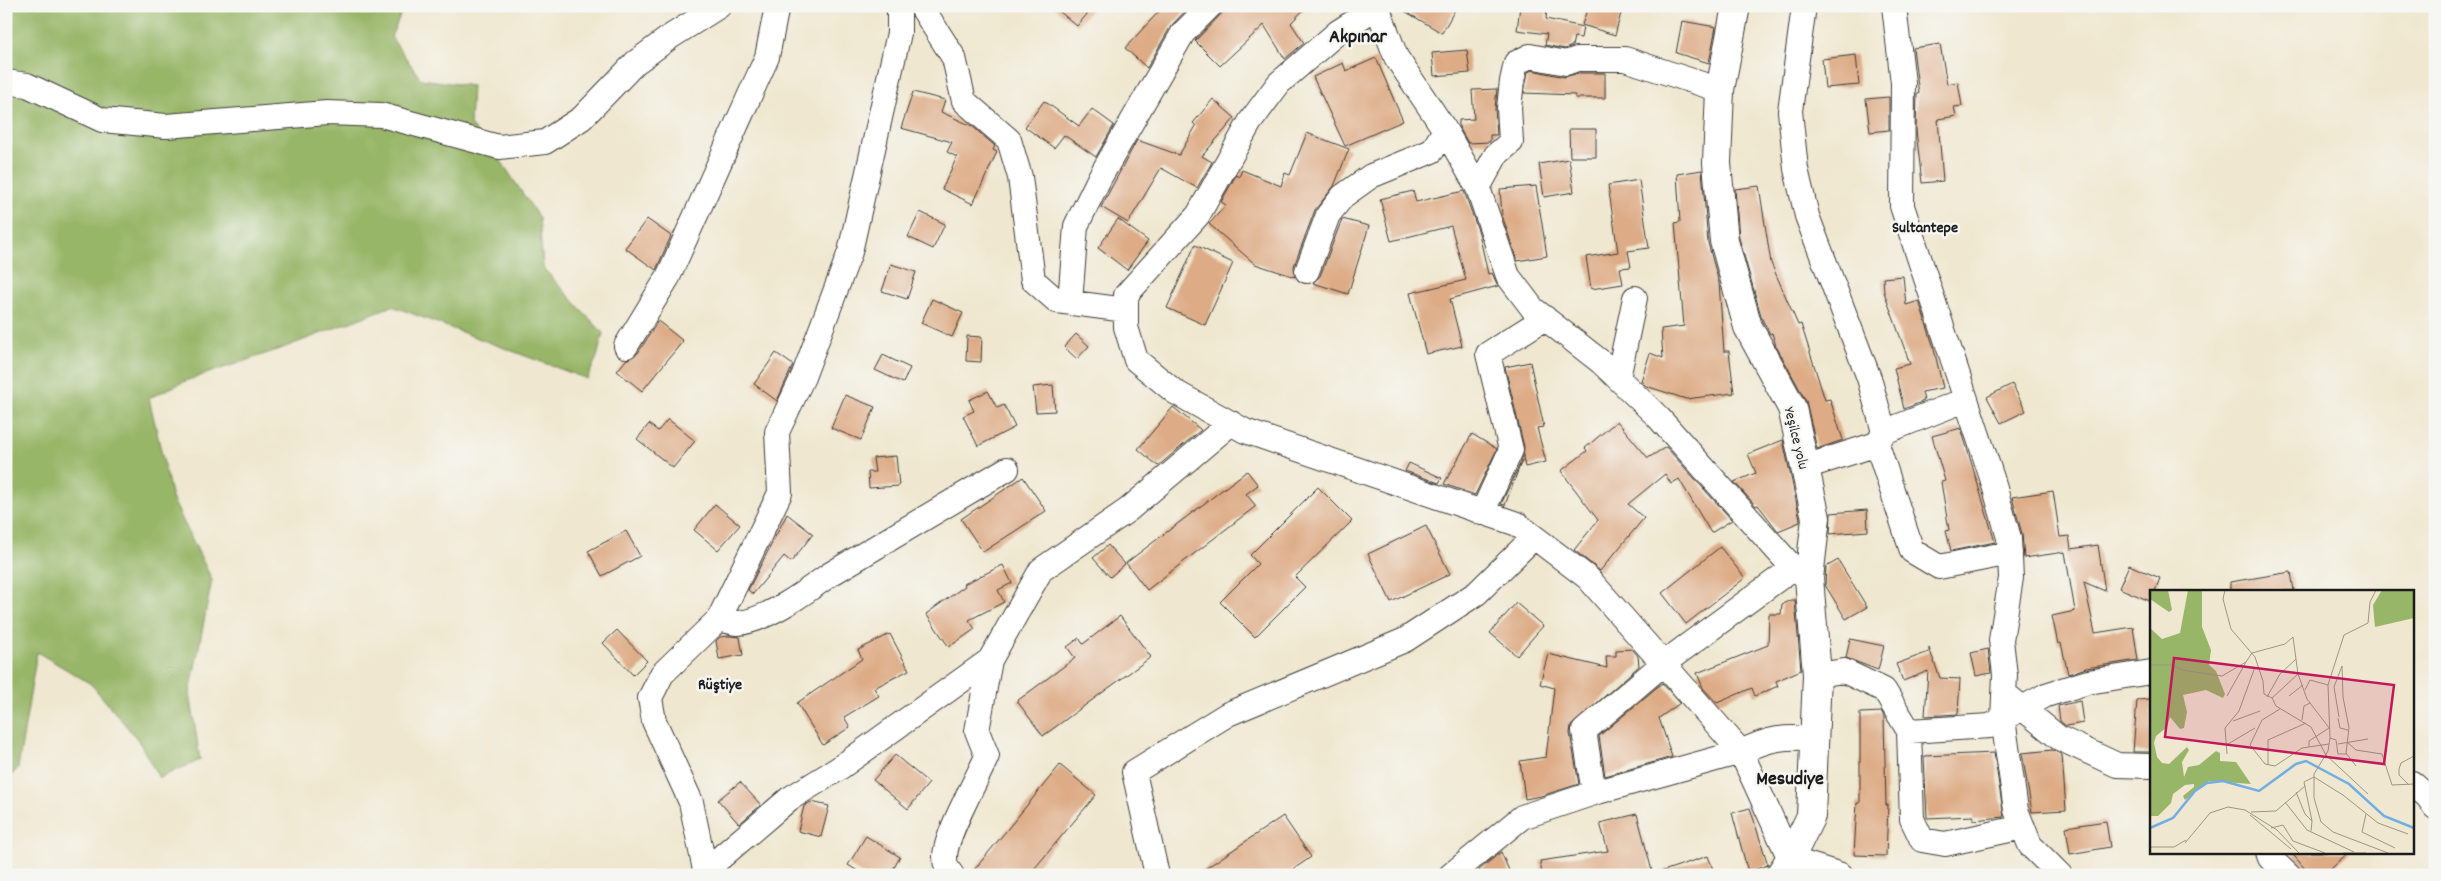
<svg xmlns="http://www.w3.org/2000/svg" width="2441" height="881" font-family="Dekko,sans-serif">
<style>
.forest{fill:#98b668;stroke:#5a6942}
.building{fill:#ddab85}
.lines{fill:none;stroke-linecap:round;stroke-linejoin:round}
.minor-casing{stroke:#3c3a37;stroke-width:26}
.major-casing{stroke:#3c3a37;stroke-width:30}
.minor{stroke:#fff;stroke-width:24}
.major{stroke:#fff;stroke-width:28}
.labels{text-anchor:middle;stroke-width:5;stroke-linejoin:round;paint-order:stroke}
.street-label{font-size:15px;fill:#1c1c1c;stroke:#f6f6f2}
.neighbourhood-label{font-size:16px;font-weight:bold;fill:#1c1c1c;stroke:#f6f6f2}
.district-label{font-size:20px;font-weight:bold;fill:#1c1c1c;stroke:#f6f6f2}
.inset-river{fill:none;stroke:#70aee3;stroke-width:2.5}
.inset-road{fill:none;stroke:#9b9687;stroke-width:1}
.view{fill:#c2185b;fill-opacity:0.15;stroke:#c2185b;stroke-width:2.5}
.inset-edge{fill:none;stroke:#1c1c1c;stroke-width:2.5}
</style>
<rect width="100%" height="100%" fill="#f6f6f2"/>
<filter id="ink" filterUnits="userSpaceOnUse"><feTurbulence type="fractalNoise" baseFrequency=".02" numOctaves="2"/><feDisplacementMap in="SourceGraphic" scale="10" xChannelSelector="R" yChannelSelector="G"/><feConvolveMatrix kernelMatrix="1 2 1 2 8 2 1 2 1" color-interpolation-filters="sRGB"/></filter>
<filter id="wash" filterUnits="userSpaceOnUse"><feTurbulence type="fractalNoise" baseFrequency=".0096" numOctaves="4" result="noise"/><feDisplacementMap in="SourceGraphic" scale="20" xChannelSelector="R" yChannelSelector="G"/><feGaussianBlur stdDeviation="1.12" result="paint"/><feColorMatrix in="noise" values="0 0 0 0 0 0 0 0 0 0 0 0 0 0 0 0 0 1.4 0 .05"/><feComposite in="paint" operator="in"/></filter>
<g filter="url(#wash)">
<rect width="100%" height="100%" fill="#efe7cf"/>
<!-- forest -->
<path class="forest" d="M6,6H404L391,37L421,79L472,86L470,125L495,152L539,218L543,268L603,333L597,357L587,379L392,306L283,348L188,380L149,398L172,498L212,580L190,693L200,760L159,778L138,740L91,684L37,652L18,768L6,781Z"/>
<g id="blocks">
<!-- building -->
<path class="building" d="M1053,6H1094L1077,26Z
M1164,6H1190L1171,26L1147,68L1125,48Z
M1229,6H1307L1291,23L1304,43L1285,59L1264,25L1220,66L1195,41Z
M1396,6H1457L1442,33Z
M1520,6L1547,8L1546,19L1583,27L1581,38L1574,37L1572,46L1565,49L1545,45L1547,34L1517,30Z
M1588,6H1623L1615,35L1582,25Z
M1682,21L1716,27L1709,63L1676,53Z
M1940,44L1947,84L1958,82L1962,106L1954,107L1956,116L1938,119L1943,181L1922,183L1916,130L1917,94H1919L1913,48Z
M1467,50L1470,73L1434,76L1432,53Z
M1856,55L1859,85L1825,88L1822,59Z
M1376,58L1403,121L1345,146L1313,77L1343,63L1346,71Z
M1532,70L1564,77L1579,73H1605V98H1575V95L1524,93L1528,72Z
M1497,89L1495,109L1497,135H1490V142L1468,143L1459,127V120L1474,119L1472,90Z
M913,92L945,100L941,112L972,126L995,146L993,150L997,152L973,204L942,189L957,157L947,152L952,142L901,128Z
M1889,97V130L1870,132L1866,99Z
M1213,99L1235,118L1202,156L1212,162L1197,188L1161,168L1128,223L1101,207L1137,140L1179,155L1196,126L1193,123Z
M1044,101L1079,126L1092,109L1114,125L1096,157L1064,135L1054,148L1025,127Z
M1569,129H1596V157H1570Z
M1307,133L1349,149L1334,186L1315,210L1294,266L1295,277L1255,264L1209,224L1226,205L1221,202L1236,175L1239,177L1242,170L1281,186L1285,173L1290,175Z
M1569,159L1574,192L1544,197L1539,164Z
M1702,170L1708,243L1719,283L1724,351H1729L1734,393L1686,399L1646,386L1641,381L1650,353L1663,358L1661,329L1684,326L1675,223L1680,222L1677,174Z
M1639,180L1649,248L1628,251L1631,267L1620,268L1623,284L1591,289L1586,257L1618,252L1608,185Z
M1536,186L1547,256L1517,261L1502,215L1500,189Z
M1759,186L1771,263L1798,325L1801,324L1825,400L1830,399L1843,440L1817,449L1806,401L1776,346L1772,333L1770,334L1762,319L1739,238L1735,189Z
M1413,191L1416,202L1464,191L1479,233L1488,274L1492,273L1498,286L1450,299L1462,346L1426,354L1410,293L1466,280L1451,226L1391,241L1380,199Z
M920,212L945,224L933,249L908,237Z
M647,219L671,236L656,270L625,248Z
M1118,219L1148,241L1127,270L1098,248Z
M1342,219L1369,226L1348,294L1313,283L1320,276Z
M1195,245L1233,263L1205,325L1167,308Z
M891,264L916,272L907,299L882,291Z
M1903,276L1906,305L1919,301L1933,345L1943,388L1922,392L1924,401L1904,409L1894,368L1910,364L1884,292L1883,278Z
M932,299L963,313L952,337L921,323Z
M658,321L683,341L642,391L617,371L626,360L638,353Z
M1076,334L1089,346L1077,359L1064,347Z
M967,336L982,337L981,362L966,361Z
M776,353L793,365L777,401L754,384Z
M883,355L910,368L903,383L875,370Z
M1530,362L1544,427L1537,428L1546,462L1525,467L1523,458L1524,447L1505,367Z
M2012,384L2026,411L2001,423L1987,397Z
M1053,385L1055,411L1036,412L1033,387Z
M988,391L997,408L1004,405L1015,427L978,446L963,416L974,411L969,400Z
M845,395L875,407L861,440L831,428Z
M1173,407L1201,430L1158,466L1138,449Z
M668,419L695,441L673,468L637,439L649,424L658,431Z
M1617,421L1648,458L1666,447L1732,520L1711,533L1679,479L1671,484L1665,474L1628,504L1644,518L1600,571L1574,550L1598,520L1561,471L1587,451L1585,448Z
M1961,428L1995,542L1951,551L1946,531L1949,530L1941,482L1945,481L1932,436Z
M1472,434L1497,449L1475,495L1444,484Z
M1783,440L1800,519V522L1778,531L1758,505L1756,506L1734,482L1756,473L1748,454Z
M896,456L899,486L869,488L868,472H875L873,458Z
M1522,460L1505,505L1501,504Z
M1409,463L1442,478L1439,483L1405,471Z
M1247,471L1258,485L1246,494L1256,506L1147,590L1126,563Z
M1023,477L1046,511L983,552L961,519Z
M1318,487L1352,521L1295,577L1305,587L1255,637L1220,602L1258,564L1250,555Z
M2053,491L2060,537L2069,536L2071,549L2098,545L2105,591L2084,582L2095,633L2133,627L2138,660L2086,668L2068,674L2061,643L2058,644L2052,616L2075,611L2065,552L2024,558L2022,534L2012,497Z
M715,504L740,525L718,550L694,530Z
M1867,510L1868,531L1830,534L1831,513Z
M787,514L813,534L791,562L784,556L753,594L748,590Z
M1426,526L1450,574L1391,602L1368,554Z
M626,531L640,556L602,576L588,551Z
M1108,545L1125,564L1110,577L1093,558Z
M1720,547L1745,578L1686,624L1662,593Z
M1838,560L1867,607L1846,619L1825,585L1826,567Z
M1003,565L1012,583L998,590L1004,602L969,620L975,629L949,647L926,614L965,586L964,584Z
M2129,565L2160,578L2155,591H2151L2150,601L2119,588Z
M2291,572L2294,591H2230V582Z
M1791,600H1795L1801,670L1776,681L1778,686L1755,696L1752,688L1717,703L1703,688L1697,673L1768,645L1769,614H1781L1782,604Z
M1516,603L1543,626L1517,656L1490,633Z
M1120,616L1151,657L1043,736L1017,701L1075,658L1067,647L1079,638L1083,644Z
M617,630L647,661L633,675L603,643Z
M890,634L909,670L874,688L879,696L844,717L850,727L823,745L797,703L862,659L858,650Z
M729,636L740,637L743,655L719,659L716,641L720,637Z
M1850,639L1884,646L1878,670L1846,658Z
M1929,648L1940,678L1960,679L1958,714L1925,716L1928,671L1903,681L1896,664L1929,652Z
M1632,649L1638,656L1639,666L1571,726L1570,733L1579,784L1541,796L1525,799L1520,761L1546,757L1554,688L1540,684L1548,654L1607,668L1606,656H1616V650Z
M1988,649L1991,673L1976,676L1971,653Z
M1662,683L1680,703L1659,718L1672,757L1605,776L1599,736Z
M2151,699V752H2133L2137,700Z
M2080,701L2083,723L2066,726L2060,721L2058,706Z
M1882,712L1884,717L1886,805H1888L1886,856L1854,855L1857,803H1860V713Z
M2053,750L2062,755L2066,810L2032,812L2022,753Z
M1994,753L2004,817L1973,820V816L1927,818L1924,756Z
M895,755L929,783L908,809L873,780Z
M1060,765L1096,795L1029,875H970Z
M740,782L761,805L739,824L718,800Z
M811,802L829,806L821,837L798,831L804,806Z
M1750,808L1768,865L1748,872L1732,813Z
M1637,814L1653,875H1542L1540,861L1608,851L1600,823Z
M1283,816L1311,857L1285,875H1196Z
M2106,821L2110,847L2070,854L2066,827Z
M866,836L900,857L890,875H864L848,865Z
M1501,852L1511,875H1481L1479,870Z
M2291,852H2350L2324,875H2310Z
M1708,856L1715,875H1661L1660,872Z"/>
</g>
</g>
<g filter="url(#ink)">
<use href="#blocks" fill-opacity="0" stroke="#3c3a37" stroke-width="1"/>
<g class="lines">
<defs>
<path id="minor" d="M921,6L954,58L964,101L1009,140L1020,177L1033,280L1057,301L1126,310
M1377,6L1396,57L1445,130L1478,188L1508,276L1533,309L1601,362L1658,417L1793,568L1809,578
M1804,6L1790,111L1796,169L1807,216L1869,378L1884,432
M1894,6L1903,83L1902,206L1992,478L2009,538L2011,578L2001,640L2005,675L2003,719L2016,810L2030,845L2060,875
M1377,7L1338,32L1279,83L1250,122L1198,215L1126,295V327L1136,360L1175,392L1245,431L1517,524L1588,578L1741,752L1790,859L1841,875
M6,82L27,85L102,120L166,126L327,113L381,115L499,147L545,142L582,118L635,63L670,37L719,6
M1478,188L1496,155L1511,142L1509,108L1512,81L1516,63L1530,56L1566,63L1577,59H1625L1720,90
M1307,271L1328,215L1343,196L1371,176L1432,151L1445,130
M1070,302L1076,226L1100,177L1183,33L1210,6
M626,346L668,277L767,57L777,6
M1618,378L1635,298
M1877,444L1912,551L1939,567L2010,553
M1805,467L1877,444L1884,432L1965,400
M1482,513L1511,450L1488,354L1545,318
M719,619C725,620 733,623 738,623C766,621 807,591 829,575L1007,469
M1817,675L1844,671L1884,690L1909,731L1912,819L1922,840L1945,844L2023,827
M2010,698L2059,738L2117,765L2151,766
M1909,731L1990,726L2046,695L2088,682L2151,672
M2412,783L2428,797L2435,807
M1594,793L1584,731L1664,663L1793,568
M2268,852L2270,858L2288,875
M706,870L789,799L838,769L990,660
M706,875L691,802L654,721L650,698L662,674L719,619L780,493L777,432L803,377L850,252L899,33V6
M952,875C947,869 945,865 945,857C945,835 977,780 987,756L977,731L990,660L1041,570L1128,510L1231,423
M1157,875L1134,772L1228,714L1405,640L1477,593L1534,537
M1451,875L1522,817L1594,793L1741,752C1769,738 1785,736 1816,739"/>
<path id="major" d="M1736,6L1720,90L1717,163L1724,241L1748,327L1792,408L1816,518L1809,578L1817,675L1811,816L1790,859L1780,875"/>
</defs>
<!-- minor casing -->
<use href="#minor" class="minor-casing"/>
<!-- major casing -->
<use href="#major" class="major-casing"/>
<!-- minor -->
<use href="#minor" class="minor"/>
<!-- major -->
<use href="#major" class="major"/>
</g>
</g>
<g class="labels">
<!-- street labels -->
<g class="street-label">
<text transform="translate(1797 438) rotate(76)" y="5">Yeşilce yolu</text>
</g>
<!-- neighbourhood labels -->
<g class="neighbourhood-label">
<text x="1925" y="232">Sultantepe</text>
<text x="720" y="689">Rüştiye</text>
</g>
<!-- district labels -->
<g class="district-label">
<text x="1358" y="42">Akpınar</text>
<text x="1790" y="784">Mesudiye</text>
</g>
</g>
<!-- overview -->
<g transform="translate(2150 590)">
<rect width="264" height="264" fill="#efe7cf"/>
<path d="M0,0H18L22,20L19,22L0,9ZM38,0H52V37L61,60L59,75L66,81L75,104L73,108L56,100L33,105L37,122L34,138L30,139L20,127L17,137L6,146L4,153L7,167L12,173L19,174L37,157L39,160L32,172L34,187L38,177L49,175L66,161L70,163V171L86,172L101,194L59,191L35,210L33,206L44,197V194L35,195L23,204L21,213L8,226H0V38L12,49L30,43ZM232,0H264V28L225,37L223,15Z" fill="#98b668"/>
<path class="inset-river" d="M0,238L23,228L45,201L57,193L73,191L109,201L146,174L156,171L199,194L234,226L264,238"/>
<path class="inset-road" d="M75,0L73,9L81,39L105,67L113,91L114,104L122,108M226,0L220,12L218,33L194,45L178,95L180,148L178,161L164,184V208L171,232L183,242L238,263M0,75H23L32,80L72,86L96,72L102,63L135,54L143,47L148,84L157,109L180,139M155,100L160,90L178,95M77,106L96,72M139,106L153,95M117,107L130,84L146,69M122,108L126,116L161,137L176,165L218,204M122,108L148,84M130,119L112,130L100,155L115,174L125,176L152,158L179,154M189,127L184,97L192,76L193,107L199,138L196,163L206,176M188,128L190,138L198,140M152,130L154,116L160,113M83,131L110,121M180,148L186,150L188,164H197M197,152L206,160L232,164L242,195L264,194M78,154L105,138M188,154L218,149M159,157V151L179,138M77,164L75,138L89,121L105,77M118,175V150L156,133M259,195L249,185V179L251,173L264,166M146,202L155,224L162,231L161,241M135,212L157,240L204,262M95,220L127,240L149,263M101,222L126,221L155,196M216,224L212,242L245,258M100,225L141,259M162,231L154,192L164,187L193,205L228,233L258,244M121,238L133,235L143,251L175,263M35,253L60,223L78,217L95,220M0,257H24L36,250M193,263H216"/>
<path class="view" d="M24,68L244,95L234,174L15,147Z"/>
<rect width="264" height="264" class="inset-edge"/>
</g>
<!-- margin -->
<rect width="2441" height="881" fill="none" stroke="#f6f6f2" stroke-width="25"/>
</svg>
